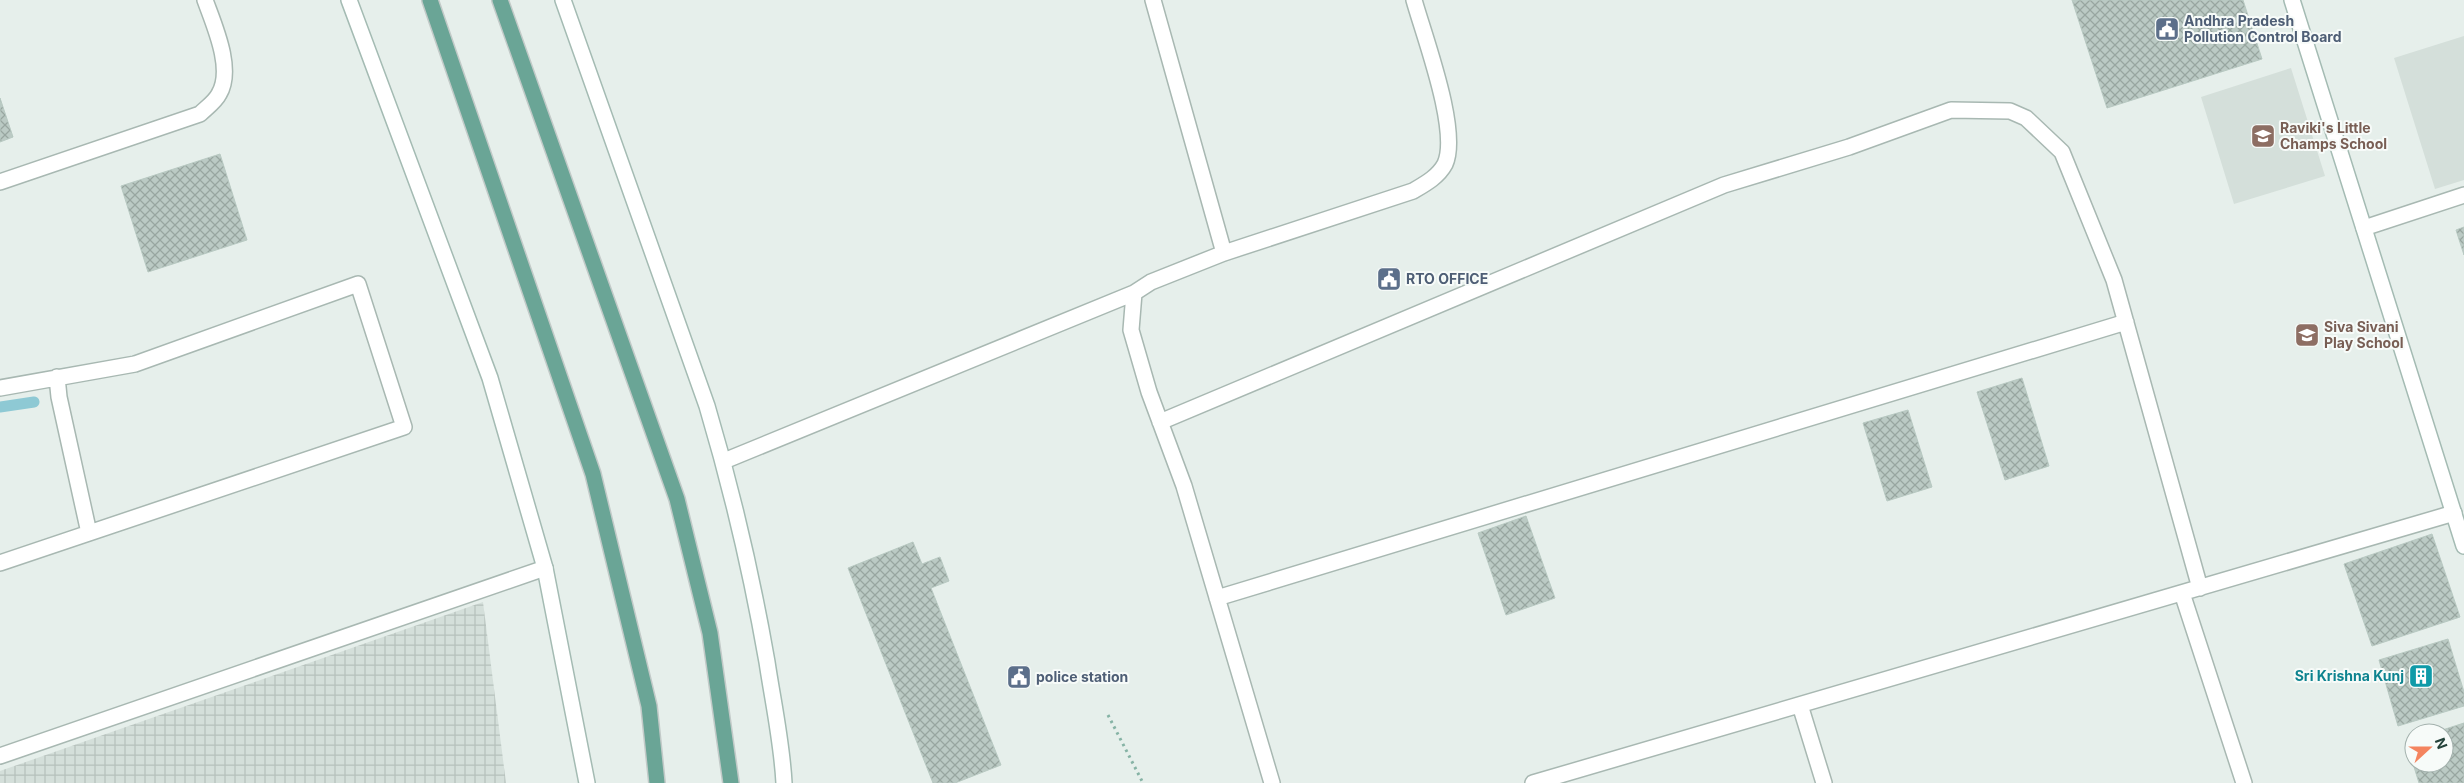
<svg xmlns="http://www.w3.org/2000/svg" width="2464" height="783" font-family="Inter,sans-serif">
<style>
.built{fill:#d4dfda}
.industrial{fill:url(#industrial-grid)}
.lines{fill:none;stroke-linecap:round;stroke-linejoin:round}
.stream{stroke:#8ec9d4;stroke-width:11}
.building{fill:url(#building-cross-hatch);stroke:#b8c9c2}
.street-casing{stroke:#a8b8b2;stroke-width:18}
.secondary-casing{stroke:#a4bbb3;stroke-width:18}
.primary-casing{stroke:#c2cac8;stroke-width:18}
.path{stroke:#86b3a5;stroke-width:3;stroke-dasharray:2.5 4;stroke-linecap:butt}
.street{stroke:#fff;stroke-width:15}
.secondary{stroke:#fff;stroke-width:15}
.primary{stroke:#6aa596;stroke-width:15}
.labels{text-anchor:middle;stroke-width:4;stroke-linejoin:round;paint-order:stroke}
.service-label{font-size:14px;font-weight:bold;fill:#4e5e75;stroke:#f7fbf9;text-anchor:start}
.education-label{font-size:14px;font-weight:bold;fill:#785e54;stroke:#f7fbf9;text-anchor:start}
.culture-label{font-size:14px;font-weight:bold;fill:#0d838f;stroke:#f7fbf9;text-anchor:end}
</style>
<defs>
<pattern id="industrial-grid" width="8" height="8" patternUnits="userSpaceOnUse" patternTransform="scale(1.25)"><rect width="8" height="8" fill="#d4dfda"/><path d="M0 4h8M4 0v8" fill="none" stroke="#b6c1bc"/></pattern>
<pattern id="building-cross-hatch" width="8" height="8" patternUnits="userSpaceOnUse" patternTransform="scale(1.25)"><rect width="8" height="8" fill="#bbcac4"/><path d="M0 0l8 8M0 8l8-8" fill="none" stroke="#98a6a0"/></pattern>
</defs>
<rect width="100%" height="100%" fill="#e6efeb"/>
<!-- built -->
<path class="built" d="M2464,36V180L2435,189L2394,58Z
M2291,68L2325,176L2234,204L2201,97Z"/>
<!-- industrial -->
<path class="industrial" d="M483,602L506,783H0V771Z"/>
<g class="lines">
<!-- stream -->
<path class="stream" d="M0,407L34,402"/>
</g>
<!-- building -->
<path class="building" d="M2072,0H2243L2262,59L2107,108Z
M0,98L13,137L0,142Z
M220,154L247,240L148,272L121,186Z
M2464,227V255L2456,230Z
M2022,378L2049,466L2005,480L1977,392Z
M1908,410L1932,487L1887,501L1863,423Z
M1526,516L1555,598L1506,615L1478,533Z
M2432,534L2460,617L2372,646L2344,564Z
M913,542L922,564L940,557L949,581L931,588L1001,765L955,783H933L848,568Z
M2448,639L2464,692V706L2398,726L2379,660Z
M2464,723V783H2419L2406,741L2414,739V763H2444V733H2433Z"/>
<g class="lines">
<defs>
<path id="street" d="M1153,0L1224,253
M0,182L200,114C206,108 215,102 219,94C234,69 214,25 205,0
M2364,228L2464,195
M57,377L59,397L89,533
M0,388L135,364L358,284L404,427L0,563
M1160,422L1724,185L1849,147L1951,110L2010,111L2026,118L2062,152L2114,280L2200,588
M724,461L1134,293
M2182,593L2244,783
M1217,598L2126,322
M1800,705L1824,783
M0,756L545,568
M1272,783L1184,486L1149,392L1131,330L1134,293L1151,282L1224,253L1413,191C1425,184 1438,177 1445,164C1460,131 1424,36 1414,0
M1533,783L2454,513"/>
<path id="secondary" d="M349,0L490,378L545,568L587,783
M563,0L707,406C732,490 752,576 767,662C773,702 782,743 784,783
M2292,0L2464,546"/>
<path id="primary" d="M430,0L593,474L649,706L657,783
M500,0L677,499L710,633L731,783"/>
</defs>
<!-- street casing -->
<use href="#street" class="street-casing"/>
<!-- secondary casing -->
<use href="#secondary" class="secondary-casing"/>
<!-- primary casing -->
<use href="#primary" class="primary-casing"/>
<!-- path -->
<path class="path" d="M1108,715L1143,783"/>
<!-- street -->
<use href="#street" class="street"/>
<!-- secondary -->
<use href="#secondary" class="secondary"/>
<!-- primary -->
<use href="#primary" class="primary"/>
</g>
<!-- icons -->
<defs>
<symbol id="civic-square" viewBox="-11 -11 22 22"><rect x="-9" y="-9" width="18" height="18" rx="4" fill="#5c6f8a" stroke="#f7fbf9"/><path d="M-.6-6.5H3V-4.5H.6V-3L4-1V1h2V6H-6V1h2V-1L-.6-3ZM-1.2 2.5V6h2.4V2.5Z" fill="#fff"/></symbol>
<symbol id="school-square" viewBox="-11 -11 22 22"><rect x="-9" y="-9" width="18" height="18" rx="4" fill="#8d6e63" stroke="#f7fbf9"/><path d="M0-5L7-2L0 1L-7-2ZM-4 1L0 2.5L4 1V4Q0 6-4 4Z" fill="#fff"/></symbol>
<symbol id="building-square" viewBox="-11 -11 22 22"><rect x="-9" y="-9" width="18" height="18" rx="4" fill="#0f9aa8" stroke="#f7fbf9"/><path d="M-4-6H4V6H1V3H-1V6H-4ZM-2.5-4.3h1.7v1.8h-1.7ZM.8-4.3h1.7v1.8H.8ZM-2.5-1h1.7V.8h-1.7ZM.8-1h1.7V.8H.8Z" fill="#fff"/></symbol>
</defs>
<g fill-rule="evenodd">
<use href="#civic-square" x="2153" y="15" width="28" height="28"/>
<use href="#school-square" x="2249" y="122" width="28" height="28"/>
<use href="#civic-square" x="1375" y="265" width="28" height="28"/>
<use href="#school-square" x="2293" y="321" width="28" height="28"/>
<use href="#building-square" x="2407" y="662" width="28" height="28"/>
<use href="#civic-square" x="1005" y="663" width="28" height="28"/>
</g>
<g class="labels">
<!-- service labels -->
<g class="service-label">
<text x="2184" y="26">Andhra Pradesh<tspan x="2184" dy="16">Pollution Control Board</tspan></text>
<text x="1406" y="284">RTO OFFICE</text>
<text x="1036" y="682">police station</text>
</g>
<!-- education labels -->
<g class="education-label">
<text x="2280" y="133">Raviki's Little<tspan x="2280" dy="16">Champs School</tspan></text>
<text x="2324" y="332">Siva Sivani<tspan x="2324" dy="16">Play School</tspan></text>
</g>
<!-- culture labels -->
<g class="culture-label">
<text x="2404" y="681">Sri Krishna Kunj</text>
</g>
</g>
<!-- north arrow -->
<g transform="translate(2429 748) rotate(69)"><circle r="24" fill="#f7fbf9" stroke="#a3b1ad"/>
<path d="M0-4L9 19L0 12L-9 19Z" fill="#f4845f"/>
<text y="-8" font-size="14" font-weight="bold" text-anchor="middle" fill="#24423a">N</text>
</g>
</svg>
